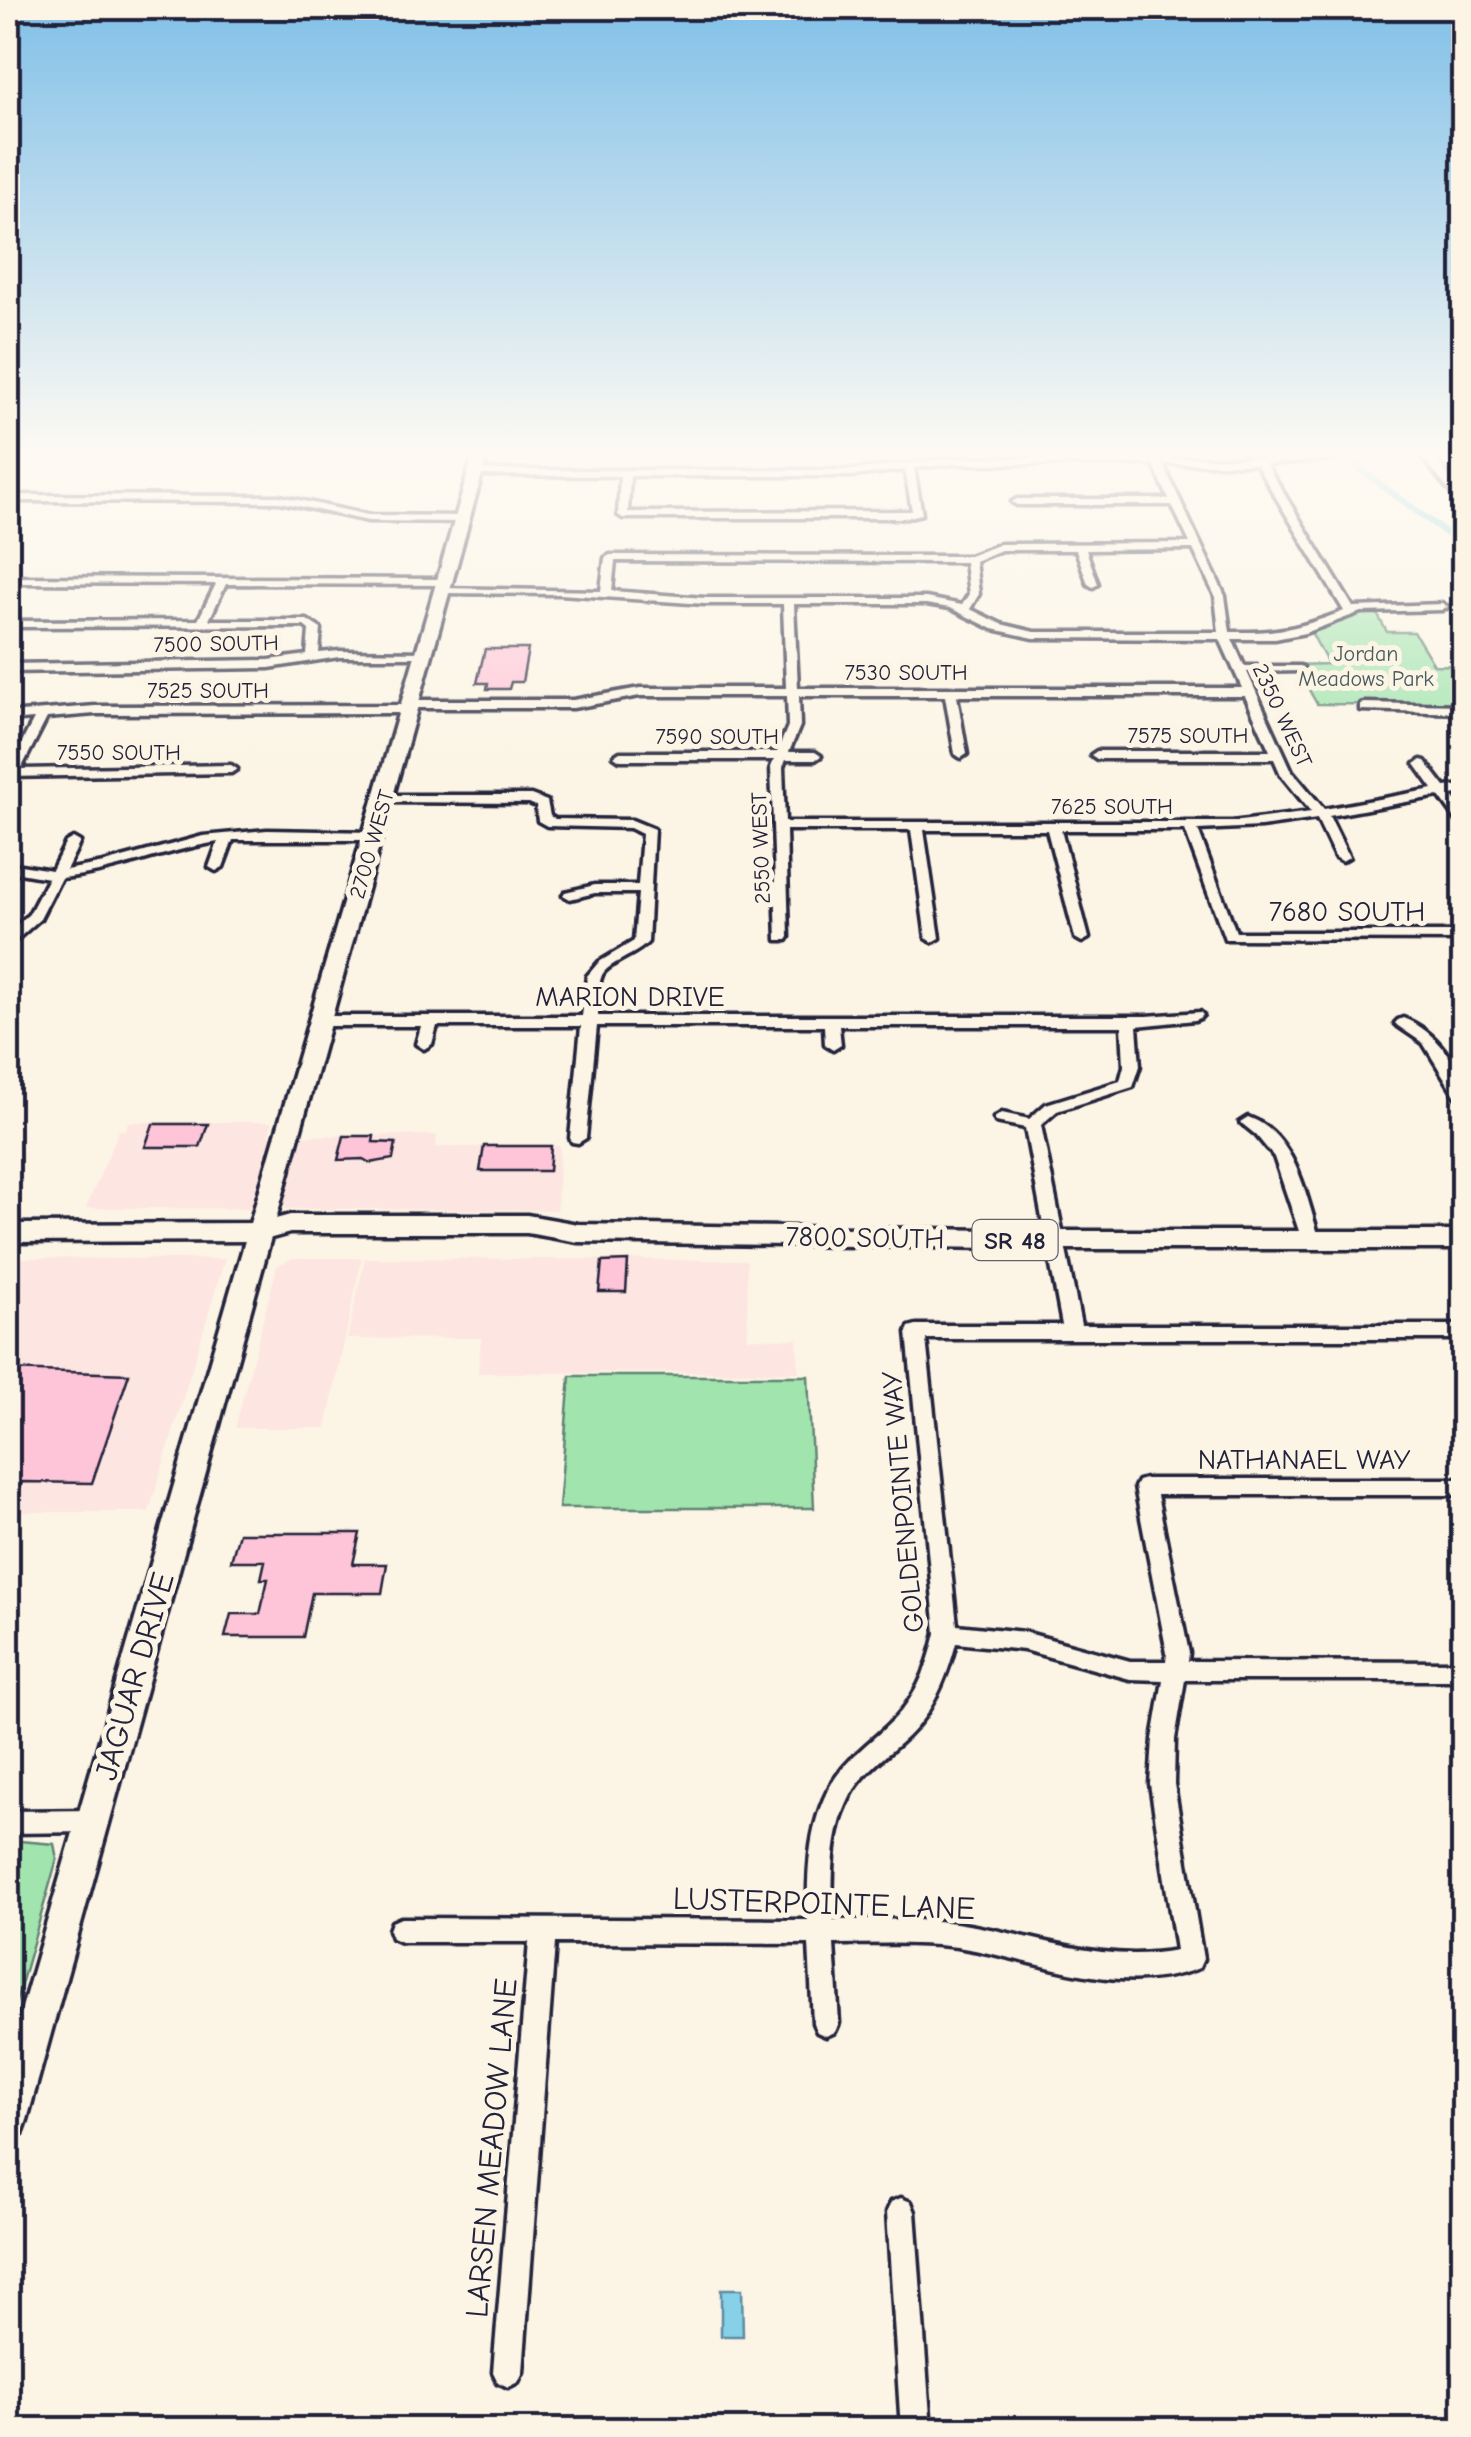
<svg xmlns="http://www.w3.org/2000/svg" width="1471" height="2437" font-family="'Comic Neue',sans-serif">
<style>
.built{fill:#fde6e1}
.green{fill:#a1e4ae;stroke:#628374;stroke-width:2.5}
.water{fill:#86d1e7;stroke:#5e8ba2;stroke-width:2.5}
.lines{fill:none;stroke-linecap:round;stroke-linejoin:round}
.canal{fill:#86d1e7;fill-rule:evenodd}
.building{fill:#fec4d7;stroke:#22223b;stroke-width:2.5}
.pedestrian-casing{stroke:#22223b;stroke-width:7}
.minor-casing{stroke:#22223b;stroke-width:7}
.tertiary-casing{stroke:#22223b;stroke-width:8}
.secondary-casing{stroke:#22223b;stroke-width:7}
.primary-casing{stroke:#22223b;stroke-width:7}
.pedestrian{fill:#fcf5e5;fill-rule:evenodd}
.minor{fill:#fcf5e5;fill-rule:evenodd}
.tertiary{fill:#fcf5e5;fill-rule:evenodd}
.secondary{fill:#fcf5e5;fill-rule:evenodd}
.primary{fill:#fcf5e5;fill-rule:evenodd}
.labels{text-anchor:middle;stroke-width:10;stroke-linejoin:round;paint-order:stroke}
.far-street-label{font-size:22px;fill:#22223b;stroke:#fcf5e5}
.far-park-label{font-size:22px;fill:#485c5e;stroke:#fcf5e5}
.shield{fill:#fcf5e5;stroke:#63616e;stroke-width:2.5}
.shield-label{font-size:25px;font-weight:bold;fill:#22223b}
.street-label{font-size:28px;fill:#22223b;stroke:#fcf5e5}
.near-street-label{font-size:32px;fill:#22223b;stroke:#fcf5e5}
</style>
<rect width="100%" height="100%" fill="#fcf5e5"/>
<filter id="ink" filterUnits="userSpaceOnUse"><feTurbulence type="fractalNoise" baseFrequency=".01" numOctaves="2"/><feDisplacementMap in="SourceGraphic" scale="20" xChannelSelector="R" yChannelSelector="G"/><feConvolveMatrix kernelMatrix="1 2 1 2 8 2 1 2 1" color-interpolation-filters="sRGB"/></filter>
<g filter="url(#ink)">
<!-- built -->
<path class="built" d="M128,1122H272L269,1136L437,1135L436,1147L560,1146L557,1210L86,1208L119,1130H125Z
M8,1258L225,1259L149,1512H8Z
M292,1258H362L326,1428H235L277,1266Z
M365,1258L747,1260L748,1338L797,1339L799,1372L478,1373L481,1338L347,1339Z"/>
<!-- green -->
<path class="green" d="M1375,610L1387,632H1414L1434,665L1463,666V705L1317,704L1295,665L1328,664L1311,632L1344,617Z
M570,1376H808L814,1508H559Z
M8,1840L54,1844L57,1859L8,2030Z"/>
<!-- water -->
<path class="water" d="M721,2289H742L743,2336H721Z"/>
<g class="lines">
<!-- canal -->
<path class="canal" d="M1342,456H1348L1464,542V550L1342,460Z"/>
</g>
<!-- building -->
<path class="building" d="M485,649H528L522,682H511L509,689H487L488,683H477Z
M153,1124H208L200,1147H145Z
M344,1136H374L373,1142L396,1143L393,1159L370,1163L363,1159L338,1160Z
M484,1146H551L549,1171H480Z
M628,1261L626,1292H599L602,1262Z
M8,1370L129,1374L92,1483L22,1482L17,1495H8Z
M239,1533H360L353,1564H387L382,1593H312L303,1637H225L231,1614H260L268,1579H261L265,1561H231Z"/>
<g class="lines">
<defs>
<path id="pedestrian" d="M1300,666L1303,667V671L1239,672L1234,669L1239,666Z"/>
<path id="minor" d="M1306,456H1339L1334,459L1266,464L1353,607L1442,604L1448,607L1442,610L1361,612L1305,633L1275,639H1232L1292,771L1324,809L1433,789L1415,764L1421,760L1425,761L1445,787L1464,785V793L1451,795L1464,811V825L1459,824L1439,796L1329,816L1349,857L1342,861L1335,857L1317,819L1261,827L1198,830L1236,932H1464V940L1225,939L1185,830H1061L1089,938L1082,942L1075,938L1047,830H924L940,938L933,942L926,938L911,830H786L789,937L787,940H777L771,767L774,760H620L614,756L620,752H777L788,726L787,696H640L573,708H414L413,712L409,713L95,714L47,718L21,769L231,765L237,769L231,773L8,777V769L34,719L8,721V713L95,706L406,705L407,701L411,700H573L640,688H786L783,604H705L560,594L438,593L437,591L442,588L601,591L605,558L610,555L969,556L1000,544L1190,543L1172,505H1017L1012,502L1017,499H1169L1153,464H953L914,468L922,514L904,518H623L618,515L620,476L472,475V471L475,470H852L953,458H1279ZM1163,464H1256L1344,611C1300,628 1278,633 1230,632L1225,596ZM905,470L912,511L628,512L630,476H852ZM1193,549L1215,596L1219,632H1034L1001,624L970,609L979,594L975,561L1001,550H1076L1088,584L1093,587L1098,584L1086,550ZM615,561L965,562L969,594L962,605L926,598H705L612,591ZM794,604H926L950,608L993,629L1034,638L1220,639L1242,688H798ZM799,696H945L955,754L961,758L967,754L957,696H1245L1270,751H1097L1091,755L1097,759H1274L1281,775L1311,812L1232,822H785L783,767L786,760H815L821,756L815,752H789L800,726Z
M8,495L280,496L368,515L462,516L467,519L462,522L368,521L280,502L8,501Z
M8,577L445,579L450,582L445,585L226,584L209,620H307L321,629L319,653L339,651L428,652V656L424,657H339L269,668L8,672V664L269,660L307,655L309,630L304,626L8,627V621L198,620L216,584L8,583Z
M1364,703L1464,705V713L1360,710V704Z
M384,795H531L547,801L550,816L555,819L632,820L654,829L648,942C637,955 609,962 602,975C597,986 599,1005 598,1016H1147L1200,1012L1203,1015L1200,1018L1195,1020L1137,1026L1140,1066L1133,1087L1057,1111L1041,1125L1081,1325H1464V1339H926L957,1625L1024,1632L1130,1661H1166L1167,1653L1135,1487L1138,1481L1145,1479H1464V1495H1157L1189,1653L1188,1661L1464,1662V1680H1185L1175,1739L1174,1784L1203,1959L1199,1968C1120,1999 1036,1959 957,1947C917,1942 875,1944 834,1944L839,2023L835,2032L826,2036L817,2032L813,2023L809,1944L555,1943L523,2372L518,2382L508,2387L498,2382L493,2372L529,1942H401L392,1938L389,1930L392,1922L401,1918L808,1920C807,1872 808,1817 836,1777C850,1757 869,1743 886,1727C915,1701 927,1671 936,1633L907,1332L909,1327L916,1325H1062L1025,1128L996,1122L994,1118L1002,1113L1029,1119L1046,1104L1120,1081L1124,1066L1122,1026H839L841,1045L833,1050L825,1045L824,1026H597L586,1138L578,1143L572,1142L570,1138L581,1026H437L432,1044L424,1049L416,1044L421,1026H322L314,1021L322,1016H582L587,976L599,962L634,941L638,893H595L570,899L563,895L565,892L595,885H638L642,834L630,828L547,826L538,821L536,806L529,803L379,802L377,799ZM956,1643L1024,1650L1130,1679L1163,1680L1153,1739L1150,1784L1176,1950C1100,1965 1030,1933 956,1923C916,1918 874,1920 833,1920C832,1880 831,1835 849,1799C861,1773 887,1756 907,1737C933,1712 947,1678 956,1643Z
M267,830L374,832L381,836L374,840H233L223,867L216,871L209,867L218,842C165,850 115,873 61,878L40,919L13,943L8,944V933L29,914L48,878L8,871V863L52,870L66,842L73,838L80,842L66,870L104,863L203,836Z
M1403,1018C1435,1030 1464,1067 1464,1101L1458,1100L1423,1043L1398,1026L1395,1023L1398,1020Z
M1248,1117C1296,1134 1306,1197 1320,1240L1317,1244H1305L1302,1240L1274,1157L1256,1135L1240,1122Z
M93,1810L101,1813L105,1821L101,1829L93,1832L8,1833V1811Z
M901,2198L911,2202L915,2212L931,2430H901L887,2212L891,2202Z"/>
<path id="tertiary" d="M1421,456H1433L1464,495V508Z"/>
<path id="secondary" d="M473,456H487L27,2120L22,2134L8,2139V2056Z"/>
<path id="primary" d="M290,1215H527L578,1224L1056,1231H1464V1249H1056L578,1242L527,1233H290L261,1241L8,1242V1224L261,1223Z"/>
</defs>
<!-- pedestrian casing -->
<use href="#pedestrian" class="pedestrian-casing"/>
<!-- minor casing -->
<use href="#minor" class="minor-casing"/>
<!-- tertiary casing -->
<use href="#tertiary" class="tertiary-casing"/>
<!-- secondary casing -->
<use href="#secondary" class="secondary-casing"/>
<!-- primary casing -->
<use href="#primary" class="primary-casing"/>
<!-- pedestrian -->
<use href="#pedestrian" class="pedestrian"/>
<!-- minor -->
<use href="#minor" class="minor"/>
<!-- tertiary -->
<use href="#tertiary" class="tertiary"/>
<!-- secondary -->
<use href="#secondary" class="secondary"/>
<!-- primary -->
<use href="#primary" class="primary"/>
</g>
</g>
<!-- sky -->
<linearGradient id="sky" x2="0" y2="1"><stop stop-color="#81c0e8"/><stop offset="0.57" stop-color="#fefaf3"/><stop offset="1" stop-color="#fefaf3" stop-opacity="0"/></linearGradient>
<rect width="1471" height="797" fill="url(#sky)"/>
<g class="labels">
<!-- far-street labels -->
<g class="far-street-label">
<text transform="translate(216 643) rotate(-1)" y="8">7500 SOUTH</text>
<text x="906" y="680">7530 SOUTH</text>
<text x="208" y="698">7525 SOUTH</text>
<text transform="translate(1283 715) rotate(65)" y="8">2350 WEST</text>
<text x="1188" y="743">7575 SOUTH</text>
<text x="717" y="744">7590 SOUTH</text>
<text x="119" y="760">7550 SOUTH</text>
<text x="1112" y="814">7625 SOUTH</text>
<text transform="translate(371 844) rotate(-74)" y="8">2700 WEST</text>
<text transform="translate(760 848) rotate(-92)" y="8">2550 WEST</text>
</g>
<!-- far-park labels -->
<g class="far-park-label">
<text x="1366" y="661">Jordan<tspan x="1366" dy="25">Meadows Park</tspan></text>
</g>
<!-- shield labels -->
<rect class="shield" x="972.5" y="1220" width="85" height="40" rx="8"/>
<g class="shield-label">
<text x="1015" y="1249">SR 48</text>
</g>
<!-- street labels -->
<g class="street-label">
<text x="1347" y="921">7680 SOUTH</text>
<text x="630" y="1006">MARION DRIVE</text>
<text transform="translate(865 1237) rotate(1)" y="10">7800 SOUTH</text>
<text x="1304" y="1469">NATHANAEL WAY</text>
<text transform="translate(902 1502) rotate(-95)" y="10">GOLDENPOINTE WAY</text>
</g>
<!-- near-street labels -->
<g class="near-street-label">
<text transform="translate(134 1676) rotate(-74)" y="11">JAGUAR DRIVE</text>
<text transform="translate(824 1903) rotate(2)" y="11">LUSTERPOINTE LANE</text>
<text transform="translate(491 2148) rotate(-85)" y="11">LARSEN MEADOW LANE</text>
</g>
</g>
<!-- margin -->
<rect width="1471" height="2437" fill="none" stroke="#fcf5e5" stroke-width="40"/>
<rect x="20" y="20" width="1431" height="2397" fill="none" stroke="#22223b" stroke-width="4" filter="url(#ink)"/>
</svg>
